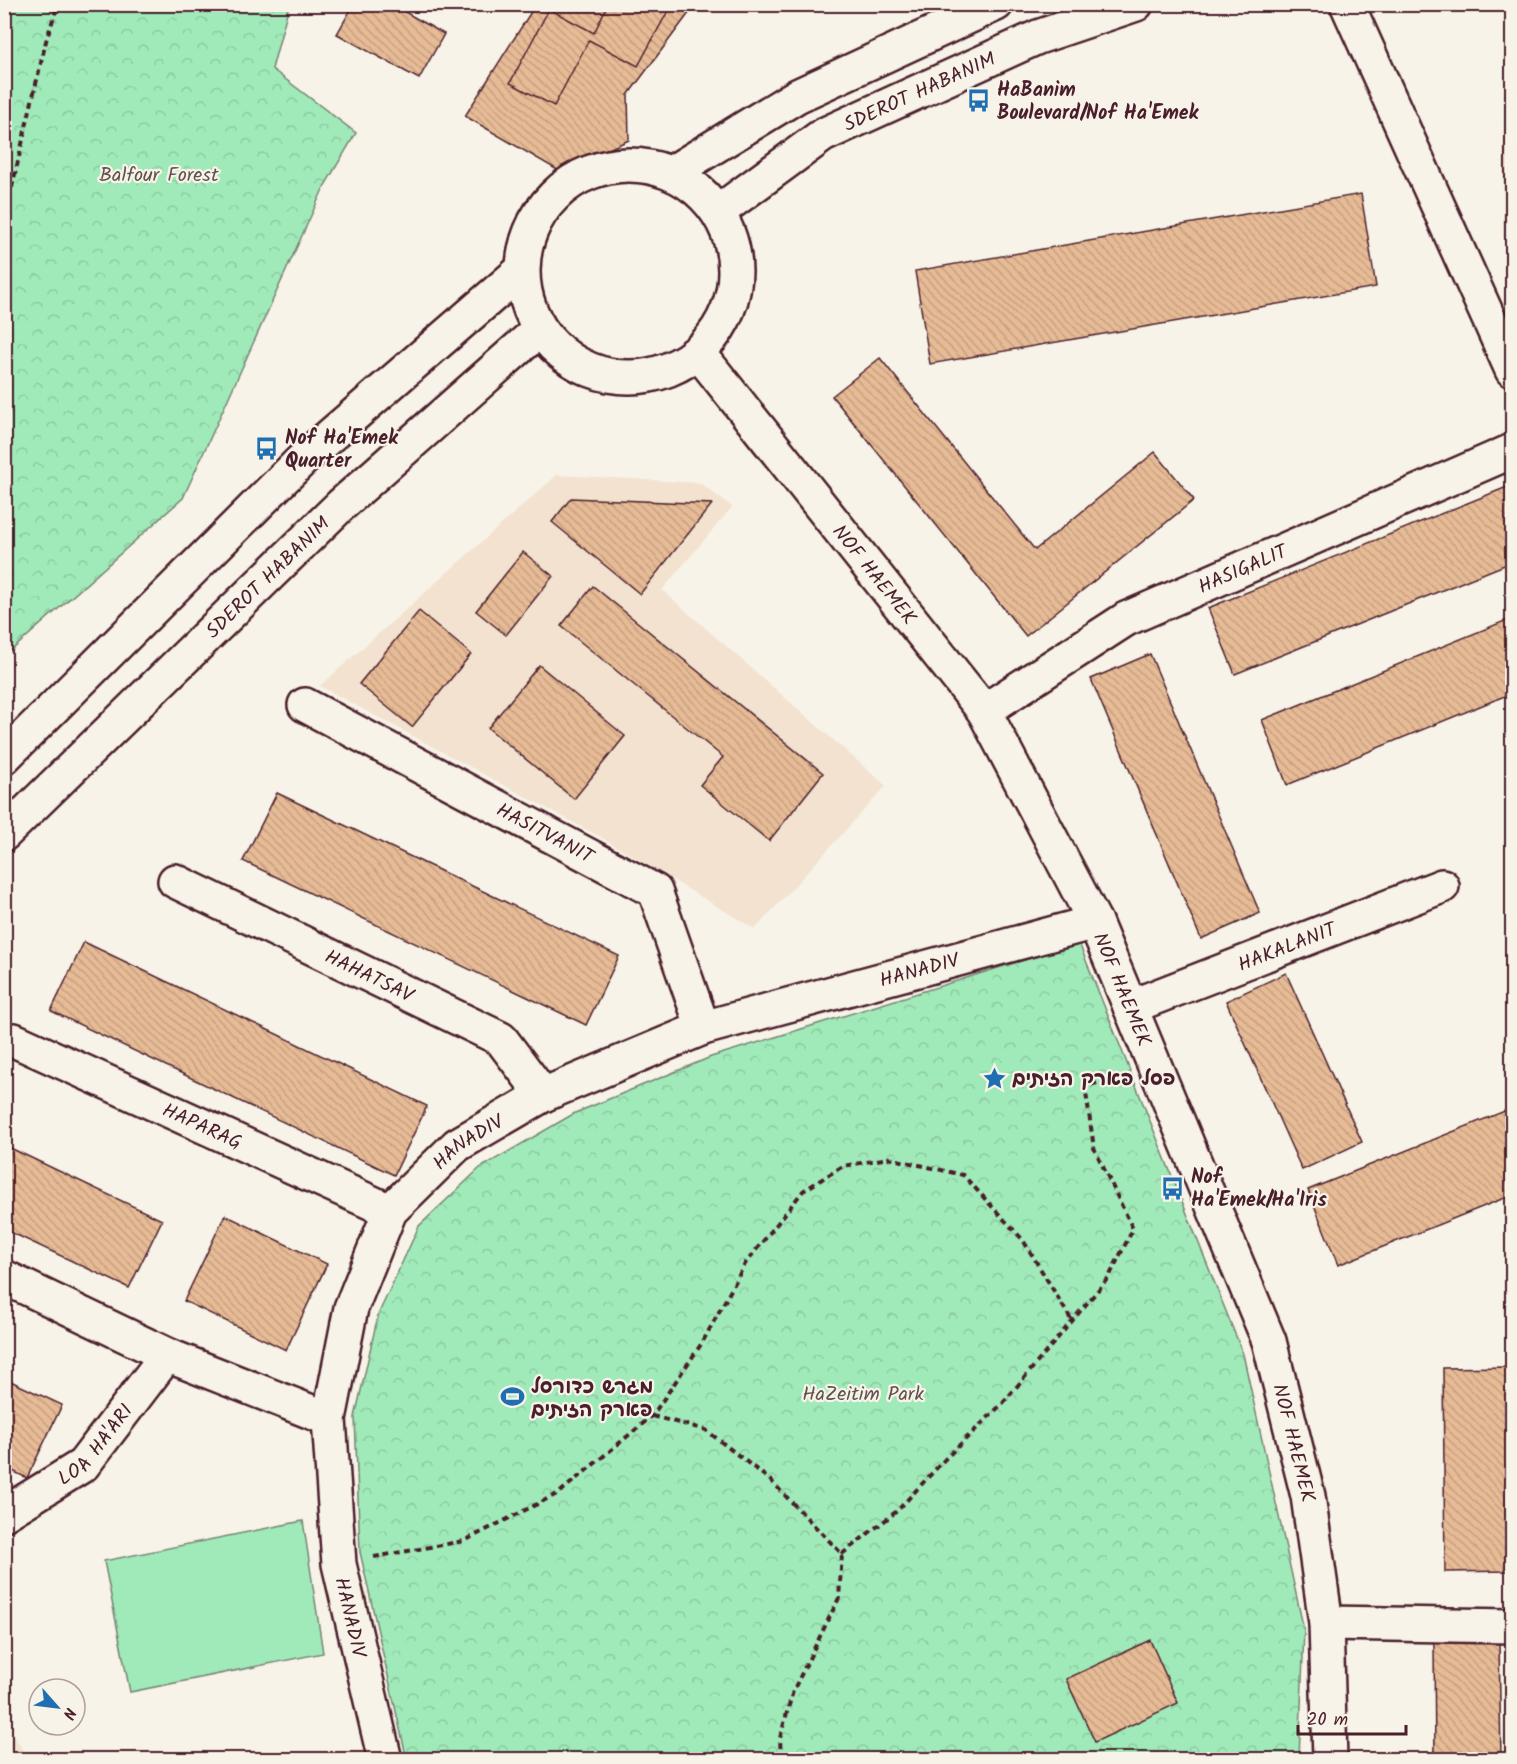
<svg xmlns="http://www.w3.org/2000/svg" width="1517" height="1764" font-family="Kalam,'Playpen Sans Hebrew',sans-serif">
<style>
.built{fill:#f2e2cf}
.grass{fill:#a0eab9;stroke:#758472;stroke-width:1.5}
.forest{fill:url(#forest-crowns);stroke:#758472;stroke-width:1.5}
.building{fill:url(#building-back-hatch);stroke:#4a1f2b;stroke-width:1.5}
.lines{fill:none;stroke-linecap:round;stroke-linejoin:round}
.street-casing{stroke:#4a1f2b;stroke-width:38}
.secondary-casing{stroke:#4a1f2b;stroke-width:38}
.path{stroke:#4a1f2b;stroke-width:4;stroke-dasharray:6 4.5;stroke-linecap:butt}
.street{stroke:#f7f3e8;stroke-width:33}
.secondary{stroke:#f7f3e8;stroke-width:33}
.labels{text-anchor:middle;stroke-width:4.5;stroke-linejoin:round;paint-order:stroke}
.poi-label{font-size:20px;font-weight:bold;fill:#4a1f2b;stroke:#f7f3e8;text-anchor:start}
.street-label{font-size:20px;fill:#4a1f2b;stroke:#f7f3e8}
.park-label{font-size:20px;fill:#60524e;stroke:#f7f3e8}
</style>
<defs>
<pattern id="forest-crowns" width="20" height="18" patternUnits="userSpaceOnUse" patternTransform="scale(1.5)"><rect width="20" height="18" fill="#a0eab9"/><path d="M2 6a3 3 0 1 1 6 0M12 15a3 3 0 1 1 6 0" fill="none" stroke="#8bc89f"/></pattern>
<pattern id="building-back-hatch" width="6" height="6" patternUnits="userSpaceOnUse" patternTransform="scale(1.5)"><rect width="6" height="6" fill="#e6bb96"/><path d="M-1 5l2 2M0 0l6 6M5-1l2 2" fill="none" stroke="#c7a081"/></pattern>
</defs>
<rect width="100%" height="100%" fill="#f7f3e8"/>
<filter id="ink" filterUnits="userSpaceOnUse"><feTurbulence type="fractalNoise" baseFrequency=".0167" numOctaves="2"/><feDisplacementMap in="SourceGraphic" scale="12" xChannelSelector="R" yChannelSelector="G"/><feConvolveMatrix kernelMatrix="1 2 1 2 8 2 1 2 1" color-interpolation-filters="sRGB"/></filter>
<g filter="url(#ink)">
<!-- built -->
<path class="built" d="M1512,95V252L1503,238L1504,96Z
M557,475L700,483L732,507L662,590L886,786L755,929L604,839L320,686Z
M4,1722H5L28,1759H5Z"/>
<!-- grass -->
<path class="grass" d="M303,1521L323,1653L130,1692L104,1561Z"/>
<!-- forest -->
<path class="forest" d="M5,4L289,5L272,69L356,133L324,187L183,498L5,656Z
M1079,943L1243,1354L1304,1630L1299,1759L407,1760L360,1552L355,1417L378,1315L419,1226L480,1168L575,1113L711,1057Z"/>
<!-- building -->
<path class="building" d="M354,4H391L444,34L419,79L337,34Z
M608,4H661L669,9L638,66L589,40L554,106L510,83L549,9L594,33Z
M694,4L695,5L628,95L629,140L559,171L465,116L536,4Z
M1361,194L1376,287L930,364L915,271Z
M880,358L1035,550L1155,452L1194,500L1026,636L832,396Z
M1507,487L1512,501V562L1235,674L1208,608Z
M571,498L712,504L640,594L552,522Z
M523,552L553,576L506,635L476,611Z
M593,586L823,773L769,841L700,785L723,757L561,626Z
M419,611L471,654L412,727L359,684Z
M1512,618V693L1287,785L1262,720Z
M1150,654L1260,913L1201,939L1091,679Z
M539,665L625,736L574,799L488,728Z
M277,793L619,956L586,1025L243,861Z
M84,942L427,1106L394,1175L51,1011Z
M1286,973L1362,1142L1302,1170L1226,1001Z
M1512,1108V1195L1338,1265L1308,1190Z
M4,1145L162,1220L129,1288L4,1229Z
M225,1215L327,1264L286,1350L184,1301Z
M1508,1367L1510,1571L1445,1572L1443,1368Z
M4,1378L62,1405L27,1478L4,1467Z
M1150,1640L1178,1703L1095,1742L1066,1679Z
M1499,1642L1501,1760H1435L1434,1643Z"/>
<g class="lines">
<defs>
<g id="street">
<path d="M1347,4L1512,370"/>
<path id="s1" d="M698,352L984,711L1095,922L1269,1341L1308,1496L1326,1623L1330,1760"/>
<path id="s2" d="M305,705L655,891L703,1028"/>
<path id="s3" d="M984,711L1126,619L1512,451"/>
<path id="s4" d="M175,881L501,1039L543,1095"/>
<path id="s5" d="M1130,1007L1442,886"/>
<path id="s6" d="M14,1040L390,1211"/>
<path d="M4,1277L167,1355L329,1419"/>
<path id="s7" d="M4,1514L83,1465L167,1355"/>
<path d="M1326,1623L1512,1626"/>
<path id="s8" d="M385,1760L339,1564L329,1419L351,1308L390,1211L457,1145L543,1095L703,1028L1095,922"/>
</g>
<g id="secondary">
<circle cx="629" cy="271" r="106"/>
<path d="M671,173L797,96L996,4"/>
<path id="s9" d="M718,212L823,135L1038,37L1136,4"/>
<path d="M4,757L302,460L522,270"/>
<path id="s10" d="M4,834L341,505L539,330"/>
</g>
</defs>
<!-- street casing -->
<use href="#street" class="street-casing"/>
<!-- secondary casing -->
<use href="#secondary" class="secondary-casing"/>
<!-- path -->
<path class="path" d="M4,207L12,187L46,41L58,4
M652,1416L706,1430L771,1481L842,1554L839,1598L793,1691L780,1738L781,1760
M842,1554L897,1511L945,1459L1003,1403L1109,1277L1133,1229L1094,1148L1085,1086L1123,1077
M374,1557L464,1541L559,1493L652,1416L702,1343L745,1264L803,1191L843,1166L889,1158L963,1175L1023,1240L1072,1321"/>
<!-- street -->
<use href="#street" class="street"/>
<!-- secondary -->
<use href="#secondary" class="secondary"/>
</g>
</g>
<!-- icons -->
<defs>
<symbol id="bus-bare" viewBox="-9 -9 18 18"><path d="M-5-6H5V4H4V6H2V4H-2V6H-4V4H-5ZM-3.5-4V0h7V-4ZM-3.5 1.2v1.5H-2V1.2ZM2 1.2v1.5H3.5V1.2Z" fill="#1f6fb2" stroke="#f7f3e8" stroke-width="2.5" paint-order="stroke"/></symbol>
<symbol id="sight-bare" viewBox="-9 -9 18 18"><path d="M0-6L1.8-2.2L6-1.7L2.9 1.2L3.7 5.4L0 3.3L-3.7 5.4L-2.9 1.2L-6-1.7L-1.8-2.2Z" fill="#1f6fb2" stroke="#f7f3e8" stroke-width="2.5" paint-order="stroke"/></symbol>
<symbol id="stadium-bare" viewBox="-9 -9 18 18"><path d="M0-5a6.5 5 0 1 0 0 10a6.5 5 0 1 0 0-10ZM-3.5-1.8h7v3.6h-7Z" fill="#1f6fb2" stroke="#f7f3e8" stroke-width="2.5" paint-order="stroke"/></symbol>
</defs>
<g fill-rule="evenodd">
<use href="#bus-bare" x="962" y="84" width="33" height="33"/>
<use href="#bus-bare" x="250" y="432" width="33" height="33"/>
<use href="#sight-bare" x="978" y="1062" width="33" height="33"/>
<use href="#bus-bare" x="1156" y="1172" width="33" height="33"/>
<use href="#stadium-bare" x="496" y="1380" width="33" height="33"/>
</g>
<g class="labels">
<!-- poi labels -->
<g class="poi-label">
<text x="997" y="96">HaBanim<tspan x="997" dy="23">Boulevard/Nof Ha'Emek</tspan></text>
<text x="285" y="444">Nof Ha'Emek<tspan x="285" dy="23">Quarter</tspan></text>
<text x="1012" y="1085">פסל פארק הזיתים</text>
<text x="1191" y="1183">Nof<tspan x="1191" dy="23">Ha'Emek/Ha'Iris</tspan></text>
<text x="531" y="1393">מגרש כדורסל<tspan x="531" dy="23">פארק הזיתים</tspan></text>
</g>
<!-- street labels -->
<g class="street-label">
<text dy="7" stroke="none"><textPath href="#s9" startOffset="236">SDEROT HABANIM</textPath></text>
<text dy="7" stroke="none"><textPath href="#s3" startOffset="296">HASIGALIT</textPath></text>
<text dy="7" stroke="none"><textPath href="#s1" startOffset="284">NOF HAEMEK</textPath></text>
<text dy="7" stroke="none"><textPath href="#s10" startOffset="368">SDEROT HABANIM</textPath></text>
<text dy="7" stroke="none"><textPath href="#s2" startOffset="272">HASITVANIT</textPath></text>
<text dy="7" stroke="none"><textPath href="#s5" startOffset="168">HAKALANIT</textPath></text>
<text dy="7" stroke="none"><textPath href="#s8" startOffset="1155">HANADIV</textPath></text>
<text dy="7" stroke="none"><textPath href="#s4" startOffset="216">HAHATSAV</textPath></text>
<text dy="7" stroke="none"><textPath href="#s1" startOffset="770">NOF HAEMEK</textPath></text>
<text dy="7" stroke="none"><textPath href="#s6" startOffset="207">HAPARAG</textPath></text>
<text dy="7" stroke="none"><textPath href="#s8" startOffset="669">HANADIV</textPath></text>
<text dy="7" stroke="none"><textPath href="#s7" startOffset="116">LOA HA'ARI</textPath></text>
<text dy="7" stroke="none"><textPath href="#s1" startOffset="1256">NOF HAEMEK</textPath></text>
<text transform="translate(351 1617) rotate(77)" y="7">HANADIV</text>
</g>
<!-- park labels -->
<g class="park-label">
<text x="159" y="181">Balfour Forest</text>
<text x="863" y="1400">HaZeitim Park</text>
</g>
</g>
<!-- margin -->
<rect width="1517" height="1764" fill="none" stroke="#f7f3e8" stroke-width="24"/>
<rect x="12" y="12" width="1493" height="1740" fill="none" stroke="#4a1f2b" stroke-width="2" filter="url(#ink)"/>
<!-- north arrow -->
<g transform="translate(57 1707) rotate(118)"><circle r="28" fill="#f7f3e8" stroke="#b29e9c" stroke-width="1.5"/>
<path d="M0-4.5L10 22L0 15L-10 22Z" fill="#1f6fb2"/>
<text y="-9" font-size="16" font-weight="bold" text-anchor="middle" fill="#4a1f2b">N</text>
</g>
<!-- scale -->
<path d="M1298 1725v9h108v-9" fill="none" stroke="#4a1f2b" stroke-width="3"/>
<text x="1307" y="1725" font-size="18" fill="#4a1f2b" stroke="#f7f3e8" stroke-width="4.5" paint-order="stroke">20 m</text>
</svg>
